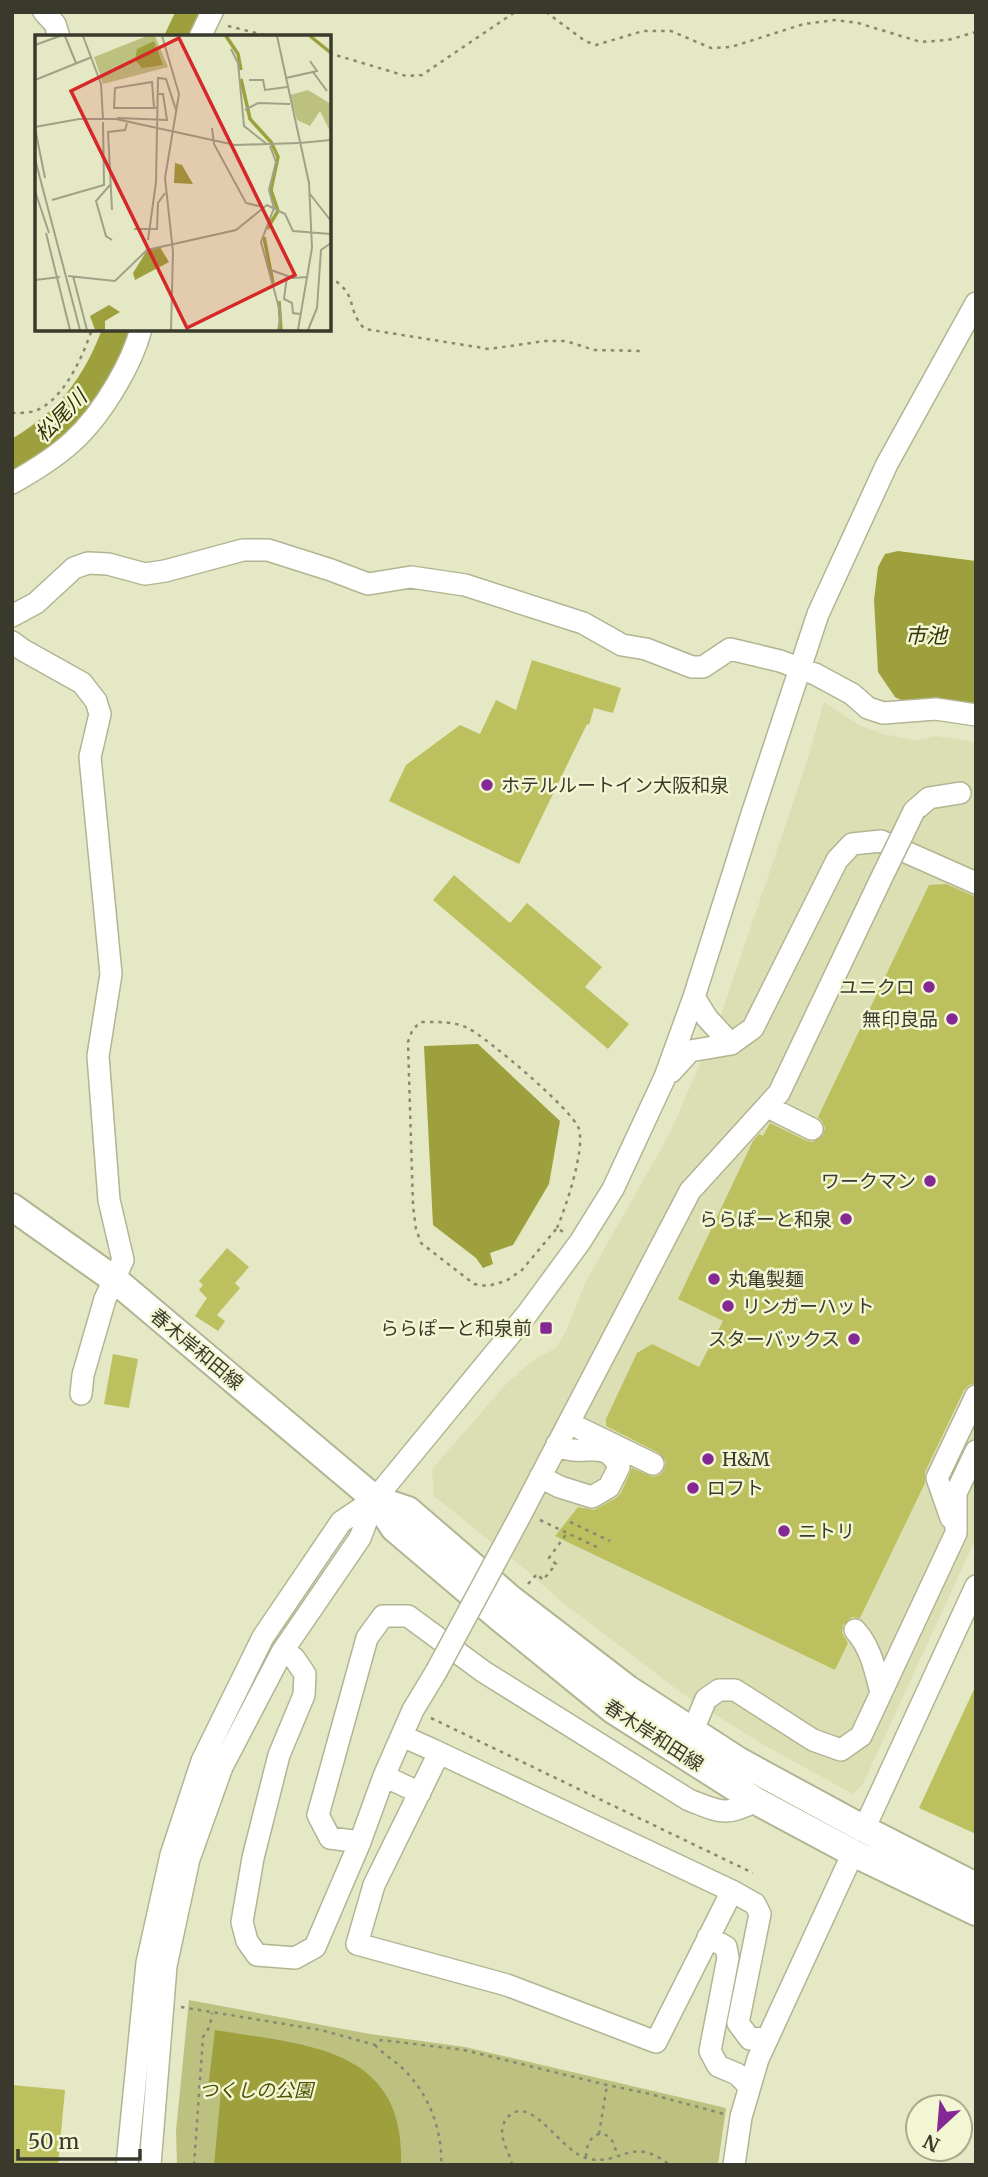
<svg xmlns="http://www.w3.org/2000/svg" width="988" height="2177" font-family="Merriweather,'Noto Sans JP',serif">
<style>
.built{fill:#dcdfb4}
.green{fill:#bdc180}
.water{fill:#9da03d}
.lines{fill:none;stroke-linecap:round;stroke-linejoin:round}
.river{stroke:#9da03d;stroke-width:30}
.building{fill:#bcc05e}
.minor-casing{stroke:#b2b492;stroke-width:24}
.major-casing{stroke:#b2b492;stroke-width:30}
.path{stroke:#878971;stroke-width:2.5;stroke-dasharray:3.5 5;stroke-linecap:butt}
.minor{stroke:#fff;stroke-width:21}
.major{stroke:#fff;stroke-width:26}
.minor-bridge-casing{stroke:#b2b492;stroke-width:24;stroke-linecap:butt}
.minor-bridge{stroke:#fff;stroke-width:21}
.poi-dot{fill:#842994;stroke:#f3f6d2;stroke-width:2.5}
.labels{text-anchor:middle;stroke-width:5;stroke-linejoin:round;paint-order:stroke}
.poi-label{font-size:19px;fill:#393a2c;stroke:#f3f6d2;text-anchor:start}
.street-label{font-size:19px;fill:#393a2c;stroke:#f3f6d2}
.park-label{font-size:19px;font-style:italic;fill:#4f5101;stroke:#f3f6d2}
.water-label{font-size:21px;font-style:italic;fill:#313207;stroke:#f3f6d2}
.inset-river{fill:none;stroke:#9da03d;stroke-width:3.5}
.inset-road{fill:none;stroke:#a0a288;stroke-width:2}
.view{fill:#d62828;fill-opacity:0.15;stroke:#d62828;stroke-width:3.5}
.inset-edge{fill:none;stroke:#393a2c;stroke-width:3.5}
</style>
<rect width="100%" height="100%" fill="#e5e8c5"/>
<!-- built -->
<path class="built" d="M825,703L861,726L883,734L915,740L936,736L974,742L976,739V1538L863,1784L853,1794L762,1744L684,1695L562,1602L526,1570L434,1496L432,1469L506,1384L532,1361L556,1348L567,1329L585,1283L670,1133L721,1015L808,758L823,704Z"/>
<!-- green -->
<path class="green" d="M189,2000L370,2034L465,2047L726,2108L718,2165H177L176,2131Z"/>
<!-- water -->
<path class="water" d="M898,551L976,561V703L935,698L907,703L895,697L878,672L874,600L878,567L885,554Z
M478,1044L560,1121L549,1184L513,1245L490,1253L493,1264L483,1268L476,1258L433,1225L424,1046Z
M215,2030C305,2045 406,2046 401,2165H214L221,2091L208,2088Z"/>
<g class="lines">
<!-- river -->
<path class="river" d="M180,37L192,12
M12,456C66,426 98,387 118,329"/>
</g>
<!-- building -->
<path class="building" d="M532,660L621,688L613,713L594,708L589,725L587,724L519,864L389,801L406,765L460,725L480,734L496,700L516,710Z
M454,875L510,923L527,903L602,967L585,987L629,1024L608,1049L433,900Z
M946,884L976,897V1383L969,1385L964,1390L925,1472V1483L860,1618L852,1617L843,1625L842,1633L848,1643L835,1670L555,1536L578,1507L594,1510L616,1498L621,1493L632,1468L653,1477L660,1475L664,1470L666,1462L659,1453L606,1426V1419L637,1353L652,1344L699,1367L723,1321L678,1299L753,1141L759,1134L763,1136L770,1123L807,1141L813,1142L823,1135L825,1128L822,1121L818,1117L929,885Z
M227,1248L249,1267L235,1283L240,1288L217,1315L225,1321L218,1331L195,1316L207,1298L199,1290L203,1285L199,1281Z
M113,1354L138,1359L129,1408L104,1404Z
M976,1685V1834L919,1808Z
M12,2085L65,2090L58,2165H12Z"/>
<g class="lines">
<defs>
<path id="minor" d="M44,12L55,24L59,37
M200,37L212,12
M12,483C62,455 88,434 117,384C127,367 136,348 141,329
M12,616L36,603L74,568L88,563L108,564L145,574L165,571L243,550H268L331,570L368,584L411,577L465,585L583,623L622,645L646,649L692,667H703L730,649L780,661L815,674L852,694L868,708L883,713L936,709L976,715
M12,642L23,650L82,683L96,701L100,714L90,757L111,974L98,1056L109,1200L123,1260L105,1299L83,1375L81,1394
M914,811L929,798L960,793
M694,997L707,1018L731,1044
M671,1072L690,1051L731,1044L753,1028L837,860L852,844L881,841L976,883
M768,1107L812,1129
M569,1423L653,1464
M540,1477L560,1487L592,1497L609,1487L619,1467C607,1443 595,1452 573,1450C568,1450 562,1447 557,1444
M520,1516L690,1191L779,1093L880,881
M951,1518L937,1478L976,1396
M855,1630C871,1648 875,1669 881,1693
M282,1652L294,1658L305,1674L304,1695L279,1755L253,1858L242,1922L247,1941L257,1955L295,1958L315,1947L360,1842L384,1776L413,1710L436,1672
M693,1730L706,1699L719,1690H735L813,1740L841,1750L861,1736L956,1533V1493L976,1451
M402,1736L429,1748L732,1891L656,2042L507,1985L357,1944L374,1885L439,1753
M384,1776L420,1793
M864,1829L976,1586
M360,1842L330,1838L318,1815L367,1638L383,1616H408L484,1672L689,1800C721,1812 724,1817 756,1801
M732,1891L755,1904L760,1914L738,2023L750,2039L768,2038
M708,1937L726,1947L728,1958L710,2051L718,2066L737,2074L749,2086
M127,2165L147,1963L171,1855L202,1761L263,1637L341,1522L375,1499
M150,2165L166,1966L189,1859L222,1767L282,1652L360,1538L375,1499L527,1314L580,1242L613,1189L665,1077L694,997L752,814L818,614L887,464L976,303
M734,2165L741,2117L758,2059L853,1853"/>
<path id="major" d="M12,1207L115,1280L375,1499L394,1528L500,1618L613,1710L756,1801L853,1853L976,1912
M375,1499L408,1510L511,1599L628,1689L739,1761L864,1829L976,1886"/>
</defs>
<!-- minor casing -->
<use href="#minor" class="minor-casing"/>
<!-- major casing -->
<use href="#major" class="major-casing"/>
<!-- path -->
<path class="path" d="M546,12L585,41L596,45L643,31H671L711,48L731,47L804,24L835,20L858,23L921,42L948,40L976,32
M228,26L272,37
M329,53L406,76L422,75L515,12
M329,277C360,294 345,310 365,329L489,349L545,341H566L594,350L641,351
M12,413C19,413 28,413 35,411C64,400 83,356 92,329
M557,1228C566,1207 585,1150 579,1129C573,1110 487,1038 468,1028C453,1021 437,1022 420,1022L412,1031L408,1042L413,1206L416,1229L421,1243L474,1284L488,1286L506,1281L522,1270L557,1228L565,1233
M540,1520L599,1548
M570,1522L610,1541
M528,1584L537,1574L543,1580L556,1564L549,1558L567,1533
M431,1718L753,1873
M181,2007L321,2030L375,2045L381,2040L464,2050L607,2085L650,2094L724,2114
M375,2045C382,2053 392,2059 400,2066C427,2090 443,2129 441,2165
M599,2134L607,2085
M586,2157C586,2126 616,2127 616,2156
M194,2165L203,2037L210,2026L212,2013
M512,2165C510,2154 503,2144 502,2134C502,2126 504,2120 510,2115C534,2096 561,2153 589,2159C624,2165 630,2135 670,2165"/>
<!-- minor -->
<use href="#minor" class="minor"/>
<!-- major -->
<use href="#major" class="major"/>
<defs>
<path id="minor-bridge" d="M880,881L914,811
M436,1672L520,1516"/>
</defs>
<!-- minor-bridge casing -->
<use href="#minor-bridge" class="minor-bridge-casing"/>
<!-- minor-bridge -->
<use href="#minor-bridge" class="minor-bridge"/>
</g>
<!-- markers -->
<g class="poi-dot">
<circle cx="487" cy="785" r="7"/>
<circle cx="929" cy="987" r="7"/>
<circle cx="952" cy="1019" r="7"/>
<circle cx="930" cy="1181" r="7"/>
<circle cx="846" cy="1219" r="7"/>
<circle cx="714" cy="1279" r="7"/>
<circle cx="728" cy="1306" r="7"/>
<rect x="539" y="1321" width="14" height="14" rx="3.5"/>
<circle cx="854" cy="1339" r="7"/>
<circle cx="708" cy="1459" r="7"/>
<circle cx="693" cy="1488" r="7"/>
<circle cx="784" cy="1531" r="7"/>
</g>
<g class="labels">
<!-- poi labels -->
<g class="poi-label">
<text x="501" y="792">ホテルルートイン大阪和泉</text>
<text x="915" y="994" text-anchor="end">ユニクロ</text>
<text x="938" y="1026" text-anchor="end">無印良品</text>
<text x="916" y="1188" text-anchor="end">ワークマン</text>
<text x="832" y="1226" text-anchor="end">ららぽーと和泉</text>
<text x="728" y="1286">丸亀製麺</text>
<text x="742" y="1313">リンガーハット</text>
<text x="532" y="1335" text-anchor="end">ららぽーと和泉前</text>
<text x="840" y="1346" text-anchor="end">スターバックス</text>
<text x="722" y="1466">H&amp;M</text>
<text x="707" y="1495">ロフト</text>
<text x="798" y="1538">ニトリ</text>
</g>
<!-- street labels -->
<g class="street-label">
<text transform="translate(197 1349) rotate(40)" y="7">春木岸和田線</text>
<text transform="translate(654 1735) rotate(33)" y="7">春木岸和田線</text>
</g>
<!-- park labels -->
<g class="park-label">
<text x="256" y="2097">つくしの公園</text>
</g>
<!-- water labels -->
<g class="water-label">
<text transform="translate(61 416) rotate(-45)" y="7">松尾川</text>
<text x="926" y="643">市池</text>
</g>
</g>
<!-- overview -->
<g transform="translate(35 35)">
<rect width="296" height="296" fill="#e5e8c5"/>
<path d="M112,1H120L133,32L68,49L59,22ZM273,55L296,69V98L285,76L275,91L262,85L255,60Z" fill="#bdc180"/>
<path d="M119,6L128,30L107,33L100,25L102,14ZM140,128L147,130L158,149L139,148ZM125,212L134,227L100,245L98,238L111,217ZM74,270L85,277L70,286V295H60L55,281Z" fill="#9da03d"/>
<path class="inset-river" d="M191,1L203,19L206,35M275,1L296,18M206,44L215,84L236,107L243,122L236,155L243,176L232,194M229,202L238,248M244,266L246,295"/>
<path class="inset-road" d="M30,1L41,28M48,1L66,49L68,84M127,1L144,59L130,143L138,217L136,295M242,1L274,148L277,213L263,295M0,10L25,1M196,14L203,28L209,91L233,110M278,37L292,56M251,43L282,36L275,26M0,45L57,22M214,45H228L230,55L252,52M119,73L117,47L80,53L79,73H120L123,72M210,75L223,68L255,69M82,83L132,85L128,59H122M0,92L44,84H81L200,110L264,108M0,93L10,143M177,93L179,109L211,168L228,172M265,108L296,105M235,111L241,127L234,155L239,173L226,207L246,280L243,295M0,124L45,295M75,150L61,166L71,201L77,205M0,156L14,198M275,159L296,186M17,165L69,150L68,87M77,175L73,97L90,95L92,88M99,194H122L123,168L130,158M11,198L35,295M113,205L121,147L123,43L131,44L141,75M236,235L258,243L272,242M33,241L80,246L112,215L201,195L232,170L250,179L258,196L296,199M38,241L52,295M252,241L249,264L257,268L258,278L265,279M0,245L25,242M273,295L282,273L286,215L296,208"/>
<path class="view" d="M144,3L260,240L152,293L36,56Z"/>
<rect width="296" height="296" class="inset-edge"/>
</g>
<!-- border -->
<rect width="988" height="2177" fill="none" stroke="#393a2c" stroke-width="28"/>
<!-- north arrow -->
<g transform="translate(939 2128) rotate(206)"><circle r="33" fill="#f3f6d2" stroke="#a9ab90" stroke-width="2"/>
<path d="M0-5L12 26L0 18L-12 26Z" fill="#842994"/>
<text y="-10" font-size="19" font-weight="bold" text-anchor="middle" fill="#393a2c">N</text>
</g>
<!-- scale -->
<path d="M18 2149v10h122v-10" fill="none" stroke="#393a2c" stroke-width="3.5"/>
<text x="28" y="2149" font-size="21" fill="#393a2c" stroke="#f3f6d2" stroke-width="5" paint-order="stroke">50 m</text>
</svg>
